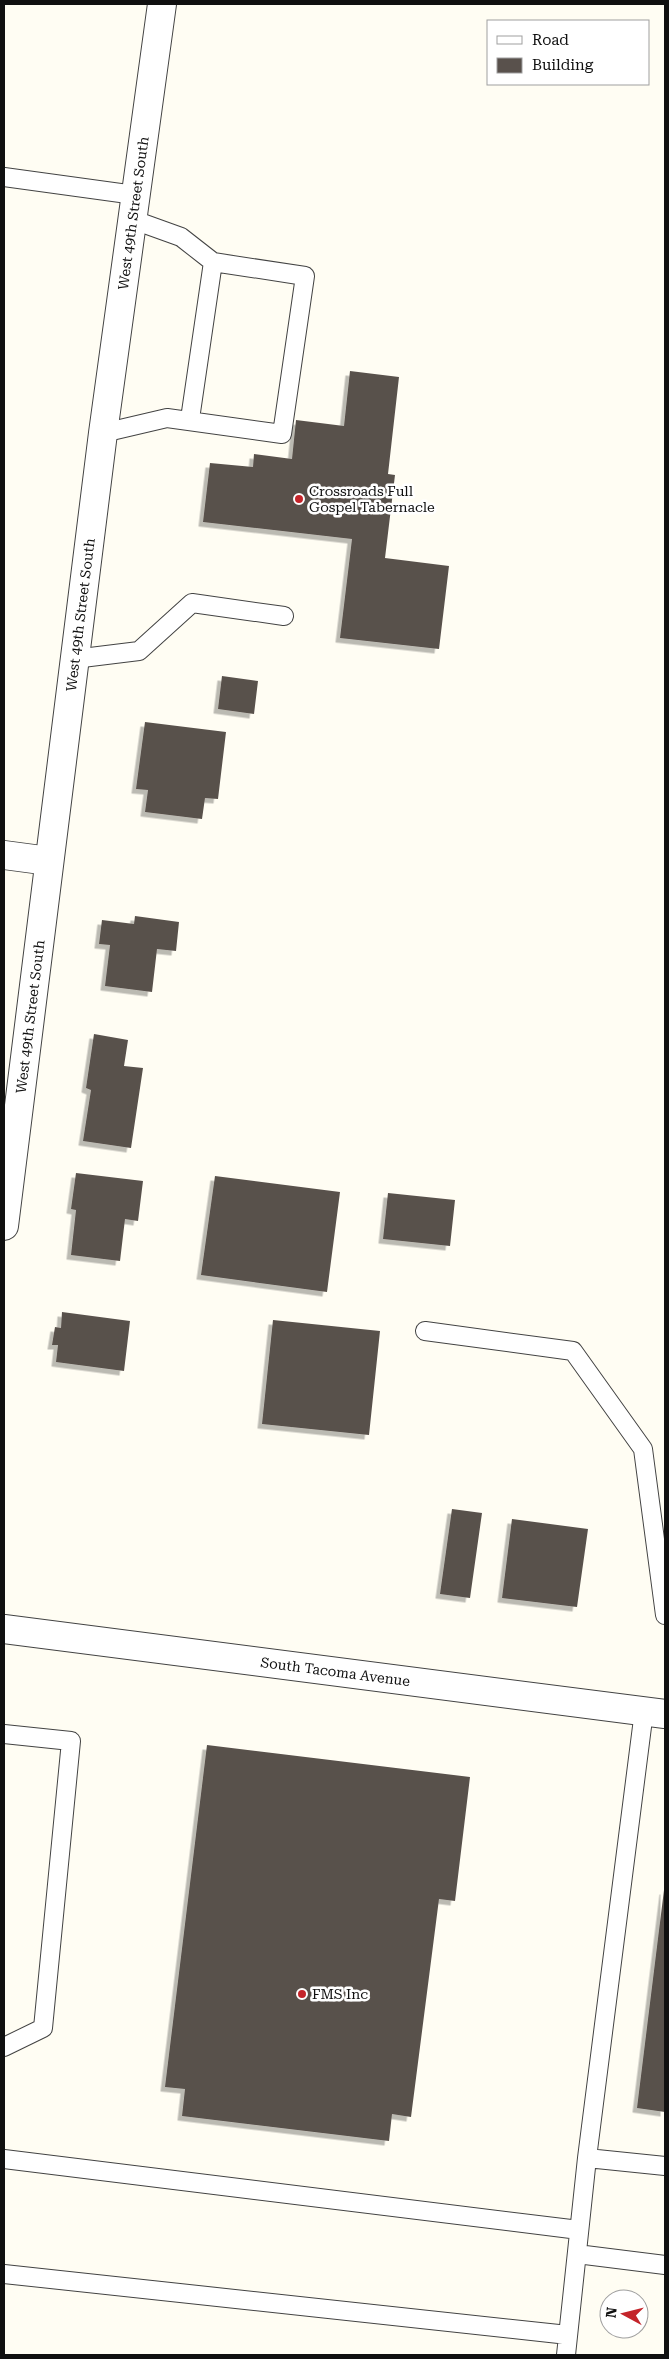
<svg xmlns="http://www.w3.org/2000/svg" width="669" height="2359" font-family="'Roboto Serif',serif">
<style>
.building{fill:#59514c;filter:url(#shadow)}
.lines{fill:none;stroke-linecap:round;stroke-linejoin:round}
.service-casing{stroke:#434343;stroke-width:20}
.minor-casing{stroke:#434343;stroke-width:30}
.service{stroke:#fff;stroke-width:18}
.minor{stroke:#fff;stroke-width:28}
.poi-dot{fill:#c4242a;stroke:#fff;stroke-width:2}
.labels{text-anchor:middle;stroke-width:5;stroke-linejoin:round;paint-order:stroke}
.street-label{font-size:14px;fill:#101010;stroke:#fff}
.poi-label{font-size:14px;fill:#101010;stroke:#fff;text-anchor:start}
</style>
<defs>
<filter id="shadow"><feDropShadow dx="-4.5" dy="4.5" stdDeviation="0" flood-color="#0004"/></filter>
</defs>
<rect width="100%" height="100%" fill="#fffdf3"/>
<!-- building -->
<path class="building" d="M350,371L399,377L388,474L395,475L385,558L449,566L439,649L340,638L352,539L203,522L210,463L253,467L254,454L292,459L296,420L344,426Z
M222,676L258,681L254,714L218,709Z
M145,722L226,732L218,799L205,798L202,819L145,812L148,790L136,789Z
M135,916L179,922L176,951L157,949L152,992L105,986L110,945L99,944L102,920L134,924Z
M94,1034L128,1040L124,1066L143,1068L131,1148L83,1141L91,1090L86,1088Z
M76,1173L143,1181L138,1221L125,1219L120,1261L71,1255L76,1210L71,1209Z
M215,1176L340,1192L327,1292L201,1275Z
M388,1193L455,1200L450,1246L383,1239Z
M62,1312L130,1321L124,1371L56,1362L58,1345H52L55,1327L61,1328Z
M273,1320L380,1331L369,1435L262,1424Z
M452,1509L482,1513L470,1598L440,1594Z
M512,1519L588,1529L577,1607L502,1598Z
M207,1745L470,1777L455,1901L439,1899L411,2117L392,2114L389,2141L182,2116L185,2089L165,2087Z
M664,1890H665V2112L637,2108Z"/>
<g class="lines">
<defs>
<path id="service" d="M4,177L135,195
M190,419L213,262
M103,433L167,418L282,434L305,276L213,262L181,237L131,219
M74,659L139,651L192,603L284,616
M425,1331L573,1351L643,1449L665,1615
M4,1734L71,1741L43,2028L4,2047
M587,2158L644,1711
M4,2159L579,2230
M577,2254L665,2265
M4,2274L568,2335
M566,2355L587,2158L665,2166"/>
<g id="minor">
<path d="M4,855L49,861"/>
<path id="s1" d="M4,1226L103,433L162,4"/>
<path id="s2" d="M4,1629L665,1714"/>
</g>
</defs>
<!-- service casing -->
<use href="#service" class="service-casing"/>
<!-- minor casing -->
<use href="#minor" class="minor-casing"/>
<!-- service -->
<use href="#service" class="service"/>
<!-- minor -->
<use href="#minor" class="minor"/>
</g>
<!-- markers -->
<g class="poi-dot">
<circle cx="299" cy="499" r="5"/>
<circle cx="302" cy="1994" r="5"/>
</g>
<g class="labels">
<!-- street labels -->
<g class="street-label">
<text dy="5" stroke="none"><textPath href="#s1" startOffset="1021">West 49th Street South</textPath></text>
<text dy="5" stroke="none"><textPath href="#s1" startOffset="616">West 49th Street South</textPath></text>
<text dy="5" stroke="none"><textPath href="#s1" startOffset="211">West 49th Street South</textPath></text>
<text dy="5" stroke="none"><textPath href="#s2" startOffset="334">South Tacoma Avenue</textPath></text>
</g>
<!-- poi labels -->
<g class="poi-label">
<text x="309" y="496">Crossroads Full<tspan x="309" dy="16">Gospel Tabernacle</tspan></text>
<text x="312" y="1999">FMS Inc</text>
</g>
</g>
<!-- border -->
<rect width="669" height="2359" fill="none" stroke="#101010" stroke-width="10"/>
<!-- legend -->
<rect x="487" y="20" width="162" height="65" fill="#ffffff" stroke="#9f9f9f"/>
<rect x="497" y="36" width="25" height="8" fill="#ffffff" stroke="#9f9f9f"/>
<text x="532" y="45" font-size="15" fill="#101010">Road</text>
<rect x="497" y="58" width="25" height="15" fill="#59514c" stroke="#9f9f9f"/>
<text x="532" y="70" font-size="15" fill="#101010">Building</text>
<!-- north arrow -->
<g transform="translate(624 2314) rotate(277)"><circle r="24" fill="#ffffff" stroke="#9f9f9f"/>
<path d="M0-4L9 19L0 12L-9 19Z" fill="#c4242a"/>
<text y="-8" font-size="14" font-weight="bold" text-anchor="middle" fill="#101010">N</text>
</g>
</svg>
